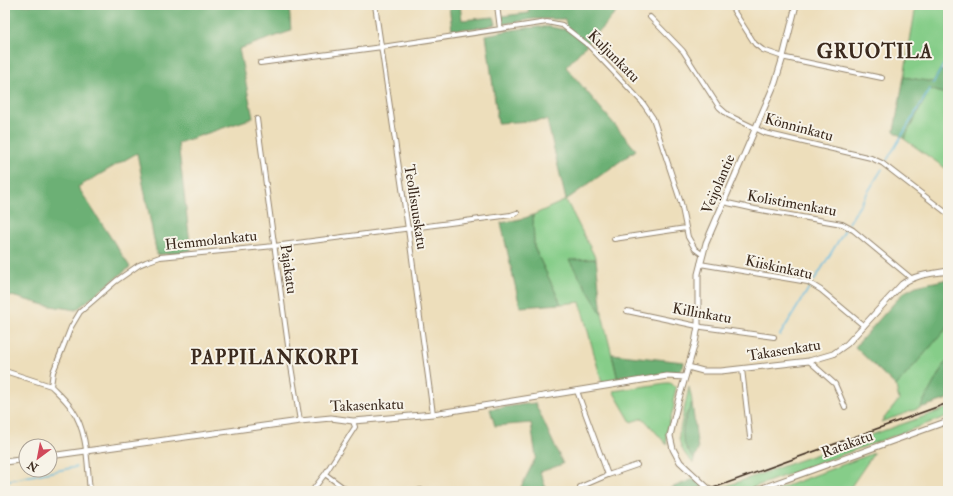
<svg xmlns="http://www.w3.org/2000/svg" width="953" height="496" font-family="'IM FELL Double Pica',serif">
<style>
.green{fill:#86cd89;stroke:#607c54}
.forest{fill:#6cb075;stroke:#546d4a}
.lines{fill:none;stroke-linecap:round;stroke-linejoin:round}
.stream{stroke:#61badf;stroke-width:1.5}
.minor-casing{stroke:#94846c;stroke-width:6}
.tertiary-casing{stroke:#94846c;stroke-width:7}
.minor{stroke:#fff;stroke-width:4}
.tertiary{stroke:#fff;stroke-width:5}
.rail{stroke:#3b2a1e;stroke-width:1.5}
.labels{text-anchor:middle;stroke-width:4;stroke-linejoin:round;paint-order:stroke}
.street-label{font-size:15px;fill:#3b2a1e;stroke:#f7f3e8}
.district-label{font-size:19px;font-weight:bold;letter-spacing:1px;fill:#3b2a1e;stroke:#f7f3e8}
</style>
<rect width="100%" height="100%" fill="#f7f3e8"/>
<filter id="ink" filterUnits="userSpaceOnUse"><feTurbulence type="fractalNoise" baseFrequency=".025" numOctaves="2"/><feDisplacementMap in="SourceGraphic" scale="8" xChannelSelector="R" yChannelSelector="G"/><feConvolveMatrix kernelMatrix="1 2 1 2 8 2 1 2 1" color-interpolation-filters="sRGB"/></filter>
<filter id="wash" filterUnits="userSpaceOnUse"><feTurbulence type="fractalNoise" baseFrequency=".012" numOctaves="4" result="noise"/><feDisplacementMap in="SourceGraphic" scale="16" xChannelSelector="R" yChannelSelector="G"/><feGaussianBlur stdDeviation="0.9" result="paint"/><feColorMatrix in="noise" values="0 0 0 0 0 0 0 0 0 0 0 0 0 0 0 0 0 1.4 0 .05"/><feComposite in="paint" operator="in"/></filter>
<g filter="url(#wash)">
<rect width="100%" height="100%" fill="#eddebb"/>
<!-- green -->
<path class="green" d="M916,5H948V57L933,82L904,77Z
M930,89L948,95V170L904,139Z
M566,200L596,259L570,261L602,314L618,380L602,383L580,302L561,304L534,247L533,215Z
M948,327V360L944,364L920,408L881,422L899,400L896,386Z
M666,383H671L676,388L673,401L674,406L666,434L667,445L643,418L631,422L613,391Z
M689,387C690,392 692,398 692,403C691,407 688,411 686,415C680,432 682,445 694,459L693,463C684,454 679,447 679,434Z
M948,408V416L743,491H725L724,489L719,490L718,489Z
M874,453L848,491H797L794,489L793,491H773Z"/>
<!-- forest -->
<path class="forest" d="M5,5H289L291,31L239,49L253,118L178,143L191,251L157,255L137,153L78,187L130,267L76,310L45,305L8,295L5,302Z
M449,5H460L462,20L494,17L496,24L485,27L452,30Z
M528,5H623L566,67L636,150L566,200L547,120L498,123L486,35C507,31 530,26 551,27C557,28 561,30 567,29L565,19H533L503,24L502,16L529,13Z
M940,70L948,72V95L930,89L904,139L894,131L904,77L933,82Z
M533,215L534,247L561,304L520,307L501,223L525,218Z
M596,259L602,314L569,260Z
M948,279V327L896,386L855,347L903,293L916,286Z
M612,354L684,362L683,367L680,371L636,377C628,374 625,376 618,380Z
M948,360V399L920,408L944,364Z
M535,403L563,464L540,472L547,491H522L521,487L536,457L531,423L495,426L490,409Z
M692,403L698,450L694,459C677,441 682,424 692,403Z
M694,479L703,487L692,491H663Z"/>
<g class="lines">
<!-- stream -->
<path class="stream" d="M933,83L948,57
M887,160L930,89
M849,223L882,169
M814,281L845,230
M780,335L809,288
M5,481L76,467"/>
</g>
</g>
<g filter="url(#ink)">
<g class="lines">
<defs>
<path id="minor" d="M375,5L408,229L433,414
M497,5L500,29
M730,5L755,44L763,50L786,58L882,78
M650,17L683,51L719,107L728,115L765,133L871,158L882,163L948,214
M260,63L382,47L547,22L562,25L589,46L642,102L653,118L681,203L688,237L695,249L703,255
M257,119L290,360L300,421
M723,202L755,209L842,224L853,230L911,278
M614,239L686,228
M700,264L808,282L821,290L864,326
M627,311L702,327L774,337
M809,361L835,384L845,407
M742,369L750,437
M5,371L51,386
M577,391L608,475
M325,474L348,491
M580,487L608,475L637,465
M90,491C87,464 88,432 72,409C66,400 58,393 51,386L53,372L60,355L71,327L80,312L116,281L139,265L146,262L160,257L274,246L511,215L517,213
M312,491L325,474L355,427L353,421
M417,491L420,490"/>
<path id="tertiary" d="M688,367L703,371H721L809,361L833,354L847,344L902,284C916,274 931,274 948,271
M50,456L300,421L331,418L353,421L366,420L433,414L667,376L685,377
M5,462L26,459
M711,491L680,462L673,449L670,436L678,402L695,343L698,326V274L706,243L775,83L783,57L796,5
M754,491L948,421"/>
</defs>
<!-- minor casing -->
<use href="#minor" class="minor-casing"/>
<!-- tertiary casing -->
<use href="#tertiary" class="tertiary-casing"/>
<!-- minor -->
<use href="#minor" class="minor"/>
<!-- tertiary -->
<use href="#tertiary" class="tertiary"/>
<!-- rail -->
<path class="rail" d="M705,491L948,403"/>
</g>
</g>
<g class="labels">
<!-- street labels -->
<g class="street-label">
<text transform="translate(614 56) rotate(45)" y="5">Kuljunkatu</text>
<text transform="translate(799 127) rotate(15)" y="5">Könninkatu</text>
<text transform="translate(718 184) rotate(-67)" y="5">Veijolantie</text>
<text transform="translate(792 203) rotate(10)" y="5">Kolistimenkatu</text>
<text transform="translate(416 207) rotate(81)" y="5">Teollisuuskatu</text>
<text transform="translate(211 240) rotate(-6)" y="5">Hemmolankatu</text>
<text transform="translate(779 267) rotate(12)" y="5">Kiiskinkatu</text>
<text transform="translate(289 269) rotate(82)" y="5">Pajakatu</text>
<text transform="translate(702 313) rotate(10)" y="5">Killinkatu</text>
<text transform="translate(784 350) rotate(-9)" y="5">Takasenkatu</text>
<text transform="translate(367 405) rotate(-2)" y="5">Takasenkatu</text>
<text transform="translate(847 444) rotate(-20)" y="5">Ratakatu</text>
</g>
<!-- district labels -->
<g class="district-label">
<text x="875" y="58">GRUOTILA</text>
<text x="275" y="364">PAPPILANKORPI</text>
</g>
</g>
<!-- margin -->
<rect width="953" height="496" fill="none" stroke="#f7f3e8" stroke-width="20"/>
<!-- north arrow -->
<g transform="translate(38 458) rotate(212)"><circle r="19" fill="#f7f3e8" stroke="#aca397"/>
<path d="M0-3L7 15L0 10L-7 15Z" fill="#d1495b"/>
<text y="-6" font-size="11" font-weight="bold" text-anchor="middle" fill="#3b2a1e">N</text>
</g>
</svg>
